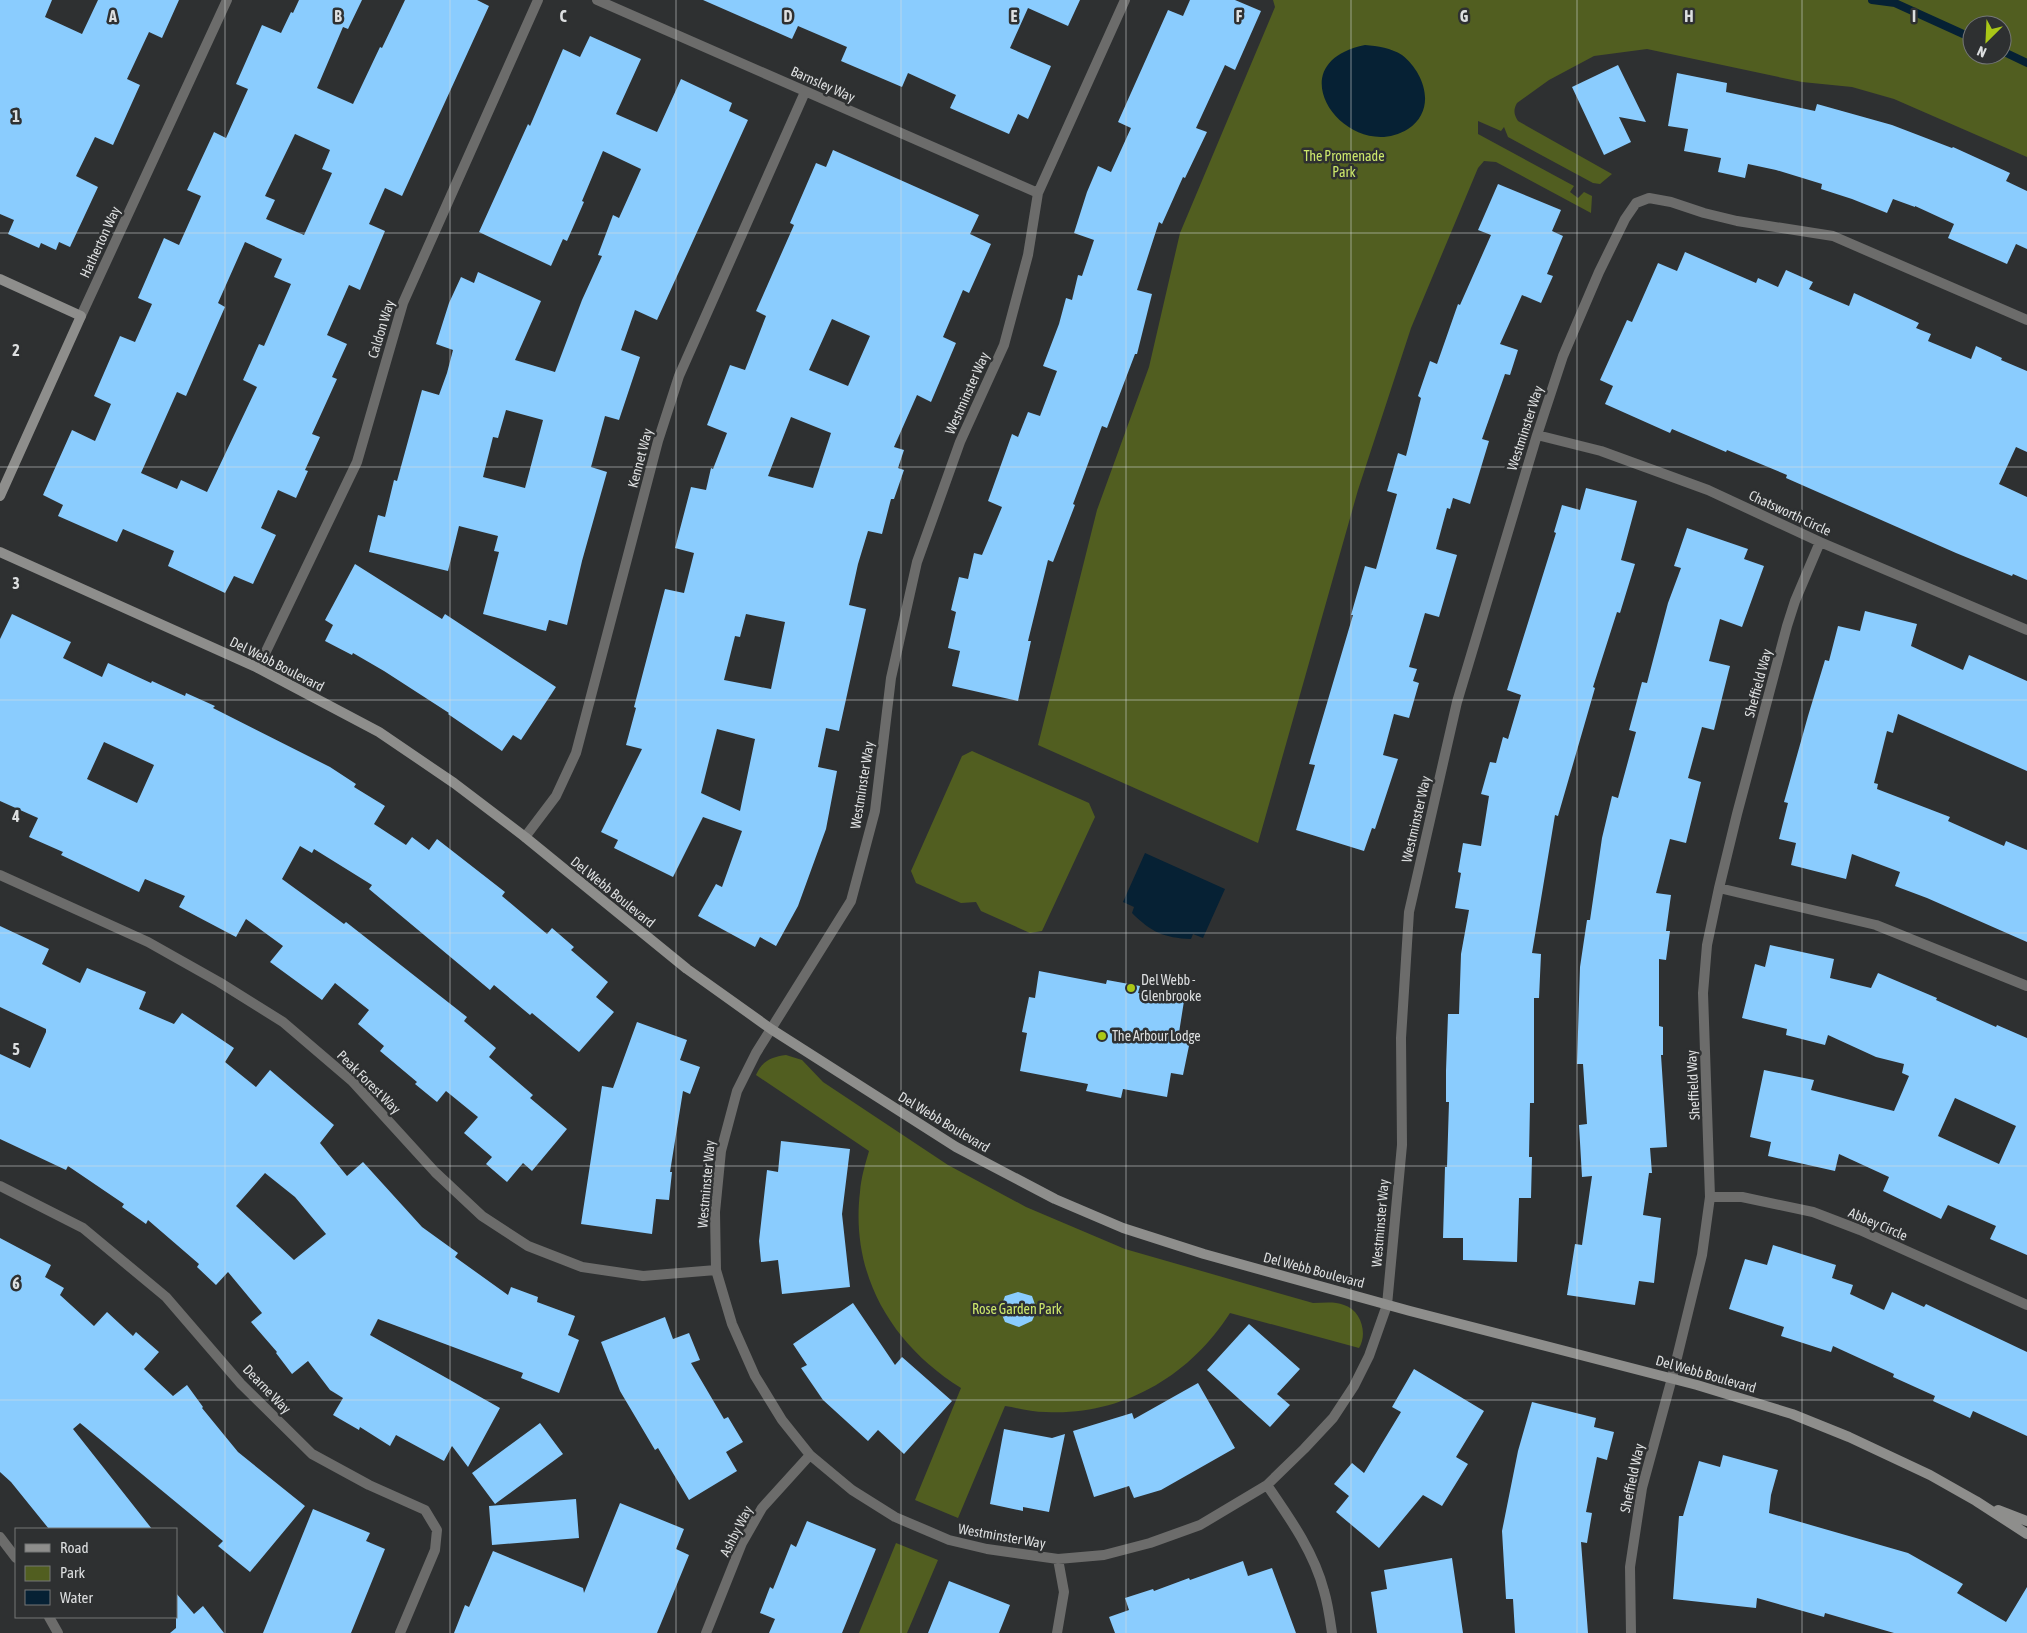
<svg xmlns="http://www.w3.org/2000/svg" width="2027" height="1633" font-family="'Asap Condensed',sans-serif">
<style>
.green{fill:#515e20;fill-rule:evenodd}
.water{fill:#062134}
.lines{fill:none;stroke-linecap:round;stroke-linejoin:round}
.stream{stroke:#062134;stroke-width:8}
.building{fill:#8accfe;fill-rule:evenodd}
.street{stroke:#6c6c6b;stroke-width:10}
.secondary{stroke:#8e8e8c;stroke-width:10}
.grid{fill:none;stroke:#dddfe0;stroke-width:1;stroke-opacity:0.55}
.poi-dot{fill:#aac717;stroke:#2e3031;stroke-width:2}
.labels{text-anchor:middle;stroke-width:5;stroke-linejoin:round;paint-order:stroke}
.street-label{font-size:14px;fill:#dddfe0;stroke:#2e3031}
.park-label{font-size:14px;fill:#cbe66b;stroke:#2e3031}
.poi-label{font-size:14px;fill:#dddfe0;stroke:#2e3031;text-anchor:start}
.grid-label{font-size:16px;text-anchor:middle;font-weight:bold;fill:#dddfe0;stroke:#2e3031;stroke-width:5;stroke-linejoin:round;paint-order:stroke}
</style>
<rect width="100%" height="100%" fill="#2e3031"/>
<!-- green -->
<path class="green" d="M1273,0H2027V157L1894,99L1852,87L1802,82L1647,49L1594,56L1549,80L1517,103C1513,110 1514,115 1518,121L1612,174L1600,184L1593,183L1508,137L1504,127L1501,131L1478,121V134L1574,186L1570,192L1578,198L1584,192L1592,196L1591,213L1496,162L1484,161L1478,168L1411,328L1358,490L1258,843L1038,745L1097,510L1149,367L1180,233L1275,7ZM1972,25H2002V55H1972Z
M972,751L1089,803L1095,817L1042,931L1030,933L981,911L976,902L961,903L916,883L911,871L962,756Z
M786,1055L802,1060L823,1082L948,1165L1026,1207L1125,1249L1313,1303C1323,1303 1334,1301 1344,1305C1361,1310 1368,1334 1359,1348L1230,1313C1190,1376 1122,1416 1046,1412C1032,1412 1018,1408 1005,1406L958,1518L915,1500L961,1388C892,1345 850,1275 860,1192C861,1178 865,1165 869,1151L756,1075C762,1061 771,1057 786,1055Z
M896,1543L938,1560L907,1633H859Z"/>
<!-- water -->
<path class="water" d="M1365,45C1378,46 1391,48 1402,55C1425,73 1437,110 1408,129C1349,166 1272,64 1365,45Z
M1145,853L1225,889L1203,938L1193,934L1191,939C1164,938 1151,932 1132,913L1134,907L1123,902Z"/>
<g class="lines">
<!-- stream -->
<path class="stream" d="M1872,0L1895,3L1972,38
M2002,51L2027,63"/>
</g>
<!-- building -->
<path class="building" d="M0,0H52L45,17L82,34L98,0H179L162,38L149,32L127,79L140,85L113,145L95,137L76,176L98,187L70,247L59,242L56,250L41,243L39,248L8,234L14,220L0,214Z
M299,0H362L348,29L343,27L317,88L353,104L380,47L382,48L405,0H477L489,6L402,196L385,188L369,224L385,231L360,290L349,285L327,335L347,344L332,377L337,379L312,434L320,437L305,470L308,471L296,498L278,490L261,528L276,535L253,584L234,576L225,593L168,566L174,551L123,529L117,542L58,516L63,505L43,495L72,430L95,441L111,404L94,396L120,336L135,342L152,304L138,298L164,238L179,245L201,196L187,190L214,132L226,138L248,89L236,84L262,25L281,33L291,12L293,13ZM295,134L330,150L322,169L332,173L304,235L266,219L275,200L265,196ZM245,242L282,259L274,277L291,284L264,346L259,344L243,380L257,387L207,492L181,480L177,489L141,473L177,392L186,396L225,307L218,303Z
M703,0H1080L1068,26L1028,8L1010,48L1051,66L1028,119L1018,114L1009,134L950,108L956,95L908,73L902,87L841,61L847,47L798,26L792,39Z
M1190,0H1235L1261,11L1235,70L1225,65L1196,128L1207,132L1185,178L1183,177L1162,224L1159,222L1137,290L1152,294L1137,354H1135L1107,428L1102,426L1073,504L1075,505L1053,562L1048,560L1028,641H1031L1018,701L952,686L960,651L948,648L956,612L951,610L959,577L968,579L974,553L982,555L1002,507L988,501L1012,434L1018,437L1028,412L1040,416L1057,371L1043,366L1059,324L1066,298L1072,300L1078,275L1082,276L1094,240L1074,233L1087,192L1098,166L1111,172L1131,128L1118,122L1168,10L1183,16Z
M590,36L641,59L616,114L657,132L681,79L732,103L729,111L748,120L657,320L635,310L621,350L640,357L619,420L605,416L591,467L607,472L582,561L567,625L549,620L546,631L483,614L499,552L494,551L498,536L459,526L448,571L369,552L378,515L385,517L394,480L397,481L422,390L439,395L447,373L453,350L436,344L449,303L461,277L474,283L478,272L541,301L515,360L555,372L582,300L602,256L598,255L613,215L619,218L641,169L603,151L582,201L584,202L567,241L563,239L551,266L479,232L528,124L530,126L563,49L580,57ZM506,410L543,420L525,488L483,477L493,437L498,438Z
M1618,65L1646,122L1619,117L1631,142L1604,155L1572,87Z
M1677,73L1727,83L1726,92L1815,111L1817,104L1892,125L1952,148L1953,147L2010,173L2006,181L2027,191V249L2016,244L2007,264L1948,238L1954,224L1915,206V207L1893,199L1887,213L1852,199L1821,189L1822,184L1776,170L1748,164L1745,178L1718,172L1721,158L1684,151L1688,129L1668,126Z
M833,150L979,215L970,234L991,244L969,293L963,290L943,337L956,343L931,402L917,395L894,447L904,450L898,468L904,470L894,499H891L882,534L868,531L858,564L849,605L866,609L839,731L826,728L818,767L837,771L826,829L798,906L776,946L760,937L755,947L698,916L716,884L722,887L742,831L703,817L673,877L614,848L618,840L601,832L642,749L626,745L636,708L634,707L665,589L684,593L694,553L675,548L691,487L706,490L711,468L713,469L727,433L707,425L730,365L745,370L766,316L756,311L794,225L790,223L816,163L826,167ZM832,319L870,336L848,386L809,370ZM791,417L831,433L813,488L768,476ZM746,614L785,622L771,689L724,680L735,636L740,637ZM717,729L755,739L740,811L701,793Z
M1498,184L1561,210L1552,231L1563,236L1547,274L1553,276L1541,303L1522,295L1500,344L1518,350L1510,375L1505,374L1482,439L1489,441L1470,504L1453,498L1450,509L1447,508L1436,549L1457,555L1439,617L1425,613L1409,667L1417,669L1413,681L1419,683L1409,718L1394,714L1383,755L1398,759L1375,829L1372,828L1364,851L1296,830L1315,765L1309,764L1353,615H1351L1365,566L1376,569L1397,494L1387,491L1398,453L1406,456L1421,398L1418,396L1430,361L1437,364L1458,304L1460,305L1491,235L1478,230Z
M1685,252L1756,283L1758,278L1778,287L1786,270L1813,282L1809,289L1849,306L1854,293L1919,323L1916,328L1931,334L1928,341L1971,359L1976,346L2002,358L2001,360L2027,371V452L2016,447L1999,484L2027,497V580L2013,574L2012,576L1956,553L1786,478L1787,475L1727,450L1726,452L1672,429L1670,433L1605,404L1613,386L1600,380L1627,320L1632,322L1658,263L1677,271Z
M1586,488L1637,501L1621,560L1635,564L1620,613L1617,612L1593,687L1595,688L1558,816L1555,815L1532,953L1541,954L1539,998H1534V1103H1530L1529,1157H1532L1531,1198H1519L1517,1262L1463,1260V1238H1443L1445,1167H1447L1449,1102H1446V1071L1448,1014H1459L1461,954L1469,910L1455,908L1461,873L1458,872L1463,843L1481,846L1489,796L1481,794L1490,762L1496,763L1503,737L1508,739L1521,695L1507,690L1556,533L1554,532L1562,505L1580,510Z
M1687,528L1748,549L1744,559L1764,566L1742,627L1720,619L1709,661L1730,666L1714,730L1702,727L1688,778L1701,782L1686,843L1670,839L1656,893L1671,895L1666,931H1670L1666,960L1659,959V1026L1663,1027V1055H1661L1667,1147L1650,1148L1652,1173H1649L1643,1215L1661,1218L1654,1283L1639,1281L1635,1305L1567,1295L1575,1244L1582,1245L1592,1176L1582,1177L1579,1125L1587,1124L1583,1064H1577L1580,967L1587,920H1590L1602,838L1612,796L1618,798L1636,732L1629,730L1642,682L1647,683L1668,603L1681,568L1674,566Z
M355,564L442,619L445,614L556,687L521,740L513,735L502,751L448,714L449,713L384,671L353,653L352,655L325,641L333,625L325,620Z
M1865,611L1917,624L1911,646L1963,670L1969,655L2027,681V771L1898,714L1893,733L1887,731L1874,783L1878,784L1877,789L1950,817L1948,821L2004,846L2006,841L2027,850V942L1927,898L1895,886L1900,872L1852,854L1846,879L1791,865L1796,843L1779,839L1788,803L1784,802L1808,716L1825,660L1829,661L1838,626L1860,631Z
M12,614L71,642L63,658L102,677L108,663L151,683L152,681L185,696L186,693L215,706L213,708L330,767L356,784L354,787L385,806L374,824L406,845L412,837L429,850L437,839L505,892L502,896L547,934L552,928L574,947L571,950L608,982L596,997L614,1012L579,1052L532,1013L530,1015L494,985L490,990L369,889L372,885L314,849L312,853L300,846L282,879L344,924L346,922L467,1017L464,1021L496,1048L489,1057L533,1095L530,1098L567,1129L532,1171L523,1163L507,1182L486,1164L492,1157L464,1133L478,1117L446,1091L437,1102L415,1084L417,1082L380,1051L384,1046L358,1024L369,1010L335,983L322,1000L270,962L283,946L246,919L236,937L179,907L185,896L145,879L139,892L61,855L63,852L29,837L38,818L0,801V639ZM104,742L154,765L137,803L87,779Z
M0,926L49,949L42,964L80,983L87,968L146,992L139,1009L174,1024L182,1013L234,1048L225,1062L256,1087L270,1070L334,1125L320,1143L347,1176L363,1162L422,1227L458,1253L455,1257L508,1295L511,1287L538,1297L537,1302L575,1316L568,1335L579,1340L559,1393L521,1378L523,1373L378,1319L370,1335L500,1408L468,1467L452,1446L444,1461L396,1435L390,1446L360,1427L359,1430L333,1415L343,1398L330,1390L308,1361L292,1374L276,1353L277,1352L251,1322L262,1313L228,1272L216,1285L197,1267L199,1264L148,1220L146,1224L122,1207L124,1204L68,1166L66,1170L0,1139V1054L30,1068L46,1032V1029L0,1007ZM265,1173L295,1197L326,1234L294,1260L236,1206Z
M1770,945L1834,959L1830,978L1871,988L1878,973L1937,998L1936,1000L1996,1027L1997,1025L2027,1038V1255L1990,1239L1996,1226L1948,1205L1941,1219L1883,1191L1889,1177L1839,1154L1835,1171L1768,1156L1771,1142L1750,1137L1764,1070L1814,1080L1811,1090L1894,1111L1909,1076L1902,1073L1904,1064L1876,1057L1828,1035L1825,1045L1786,1035L1787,1029L1742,1018L1755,964L1765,967ZM1955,1098L2016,1126L1999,1164L1938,1136Z
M1039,971L1106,984L1107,980L1140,986L1138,993L1184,1001L1178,1039L1190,1041L1183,1075L1171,1073L1167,1097L1123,1089L1121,1098L1086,1091L1088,1084L1020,1071L1027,1033L1022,1032L1029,997L1035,998Z
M637,1022L687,1040L680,1060L700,1067L690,1094L683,1091L670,1172H672L669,1200L656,1199L652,1234L581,1224L602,1086L613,1088Z
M781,1141L850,1149L842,1214L850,1287L782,1294L778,1260L761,1262L759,1241L767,1170L778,1172Z
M0,1238L51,1265L45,1277L64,1288L60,1295L94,1326L107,1312L133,1336L136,1332L159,1352L144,1369L173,1396L187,1385L203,1407L202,1408L238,1452L305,1506L250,1572L218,1546L223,1541L80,1423L73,1429L152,1529H49L11,1482L0,1472Z
M1773,1245L1836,1265L1832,1278L1853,1285L1850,1294L1884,1310L1892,1292L1924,1307L1926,1304L2027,1352V1436L1973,1411L1970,1418L1933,1401L1935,1396L1893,1377L1894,1374L1833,1346L1831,1352L1781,1336L1784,1327L1729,1309L1745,1259L1767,1265Z
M1018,1292L1032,1296L1037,1310L1032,1321L1019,1327L1005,1322L1000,1310L1005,1296Z
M853,1303L895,1365L902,1357L952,1401L904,1454L878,1430L868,1441L823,1400L801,1368L807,1365L793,1344Z
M665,1317L673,1339L689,1333L700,1360L691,1363L724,1419L728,1417L743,1442L726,1452L737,1471L689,1500L658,1448L655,1450L620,1391L601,1342Z
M1249,1324L1300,1369L1277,1394L1290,1405L1270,1427L1207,1370Z
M1414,1369L1484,1411L1456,1457L1468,1464L1442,1506L1423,1495L1379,1548L1336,1512L1349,1496L1334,1484L1352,1463L1364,1473L1401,1412L1392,1407Z
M1198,1383L1235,1448L1161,1490L1134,1498L1129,1486L1094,1497L1073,1431L1132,1413L1134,1419Z
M1532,1402L1596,1418L1594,1427L1614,1432L1607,1460L1597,1457L1586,1512L1592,1513L1587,1543L1581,1542L1588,1633H1515L1513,1599H1506L1502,1531L1518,1451Z
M540,1423L563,1454L495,1504L472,1473Z
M1004,1429L1052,1438L1065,1434L1049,1512L1023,1507V1511L990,1504Z
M1723,1455L1778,1470L1771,1495L1769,1513L1908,1553L1963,1584L1957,1593L2006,1622L2027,1587V1633H1894L1825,1613L1824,1617L1757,1598L1756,1608L1673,1599L1679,1516H1683L1699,1461L1720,1467Z
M576,1499L579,1538L492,1545L489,1506Z
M620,1503L684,1529L676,1549L689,1555L657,1633H454L465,1605L469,1607L493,1551L583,1588L584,1593Z
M313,1509L370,1533L366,1541L385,1549L351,1633H263Z
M807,1521L876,1549L842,1633H769L775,1619L760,1613L770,1587L773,1589L791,1544L796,1547Z
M1452,1558L1463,1633H1377L1371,1592L1387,1589L1384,1570Z
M1243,1561L1248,1576L1272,1568L1296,1633H1115L1109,1617L1129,1610L1125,1598L1153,1589L1154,1591L1189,1578L1190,1580Z
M949,1581L1010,1605L999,1633H928Z
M176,1593L194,1614L203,1606L224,1633H170L176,1628Z"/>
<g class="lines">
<!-- street -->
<path class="street" d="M597,0L1038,193
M1125,0L1038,193L1028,255L1004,345L960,442L917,562L891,678L875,811L851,901L756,1053L737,1091L721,1151L715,1212L716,1270L732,1324L755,1376L782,1420L810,1455L852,1490L895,1517L949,1540L987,1549L1058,1559L1104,1555L1150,1543L1200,1525L1267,1485L1304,1449L1333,1418L1354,1386L1369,1356L1387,1305L1402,1145L1401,1038L1409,912L1457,702L1537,435L1563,356L1599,272L1625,219L1636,203L1649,198L1671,202L1704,213L1737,221L1833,236L2027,320
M81,316L227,0
M1537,435L1601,451L1708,490L1820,542L2027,630
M258,668L357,462L403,303L538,0
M525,837L556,796L576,753L658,441L679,376L805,92
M0,875L148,942L219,982L283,1022L352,1081L435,1172L482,1216L528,1246L582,1267L643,1276L716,1270
M1719,888L1876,925L2027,986
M0,1186L83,1228L166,1297L241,1384L312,1454L369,1485L425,1510L437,1530L435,1550L400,1633
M1710,1197H1742L1813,1212L1860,1230L2027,1305
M1267,1485C1289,1517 1314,1552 1324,1591C1328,1604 1330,1619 1332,1633
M0,1537L16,1558
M49,1617L58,1633
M706,1633L742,1543L762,1508L810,1455
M1057,1633L1064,1592L1058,1559
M1631,1633L1630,1567L1642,1488L1672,1378L1702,1255L1710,1197L1703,993L1707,945L1719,888L1737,814L1787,626L1795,601L1820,542"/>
<!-- secondary -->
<path class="secondary" d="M0,279L81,316L0,496
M0,552L258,668L379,732L454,783L525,837L687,969L771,1029L956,1147L1055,1199L1123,1228L1204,1254L1410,1311L1697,1385L1792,1414L1849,1437L1930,1475L1976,1501L2027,1534
M1998,1510L2027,1521"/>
</g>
<!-- grid -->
<path class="grid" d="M225,0V1633M450,0V1633M676,0V1633M901,0V1633M1126,0V1633M1351,0V1633M1577,0V1633M1802,0V1633M0,233H2027M0,467H2027M0,700H2027M0,933H2027M0,1166H2027M0,1400H2027"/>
<!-- markers -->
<g class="poi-dot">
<circle cx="1131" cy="988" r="5"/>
<circle cx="1102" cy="1036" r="5"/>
</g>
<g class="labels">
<!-- street labels -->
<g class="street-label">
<text transform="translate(823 84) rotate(24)" y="5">Barnsley Way</text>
<text transform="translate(100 242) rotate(-65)" y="5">Hatherton Way</text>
<text transform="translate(381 329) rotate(-73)" y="5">Caldon Way</text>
<text transform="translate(967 393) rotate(-66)" y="5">Westminster Way</text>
<text transform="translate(1525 428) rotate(-72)" y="5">Westminster Way</text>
<text transform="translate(640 458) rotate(-75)" y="5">Kennet Way</text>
<text transform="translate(1790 513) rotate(25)" y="5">Chatsworth Circle</text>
<text transform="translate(277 664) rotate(27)" y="5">Del Webb Boulevard</text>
<text transform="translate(1758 683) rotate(-75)" y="5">Sheffield Way</text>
<text transform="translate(862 785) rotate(-81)" y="5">Westminster Way</text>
<text transform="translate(1416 819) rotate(-77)" y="5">Westminster Way</text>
<text transform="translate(613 892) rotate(39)" y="5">Del Webb Boulevard</text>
<text transform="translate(369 1082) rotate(45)" y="5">Peak Forest Way</text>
<text transform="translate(1693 1085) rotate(-93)" y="5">Sheffield Way</text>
<text transform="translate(944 1122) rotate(31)" y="5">Del Webb Boulevard</text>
<text transform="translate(706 1184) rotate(-85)" y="5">Westminster Way</text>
<text transform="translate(1380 1223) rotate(-85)" y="5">Westminster Way</text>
<text transform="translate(1878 1224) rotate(23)" y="5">Abbey Circle</text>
<text transform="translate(1314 1270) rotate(15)" y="5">Del Webb Boulevard</text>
<text transform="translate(1706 1374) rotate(16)" y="5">Del Webb Boulevard</text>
<text transform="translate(267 1389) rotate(46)" y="5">Dearne Way</text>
<text transform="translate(1632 1478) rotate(-78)" y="5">Sheffield Way</text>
<text transform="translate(736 1531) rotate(-63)" y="5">Ashby Way</text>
<text transform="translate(1002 1536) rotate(10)" y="5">Westminster Way</text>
</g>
<!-- park labels -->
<g class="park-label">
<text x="1344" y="161">The Promenade<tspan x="1344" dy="16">Park</tspan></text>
<text x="1017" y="1314">Rose Garden Park</text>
</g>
<!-- poi labels -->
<g class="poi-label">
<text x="1141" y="985">Del Webb -<tspan x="1141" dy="16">Glenbrooke</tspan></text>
<text x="1112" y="1041">The Arbour Lodge</text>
</g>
</g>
<g class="grid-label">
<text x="113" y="22">A</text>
<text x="338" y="22">B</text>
<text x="563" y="22">C</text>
<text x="788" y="22">D</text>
<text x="1014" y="22">E</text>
<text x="1239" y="22">F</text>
<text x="1464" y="22">G</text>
<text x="1689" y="22">H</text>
<text x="1914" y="22">I</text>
<text x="16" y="122">1</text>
<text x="16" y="356">2</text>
<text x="16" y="589">3</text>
<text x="16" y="822">4</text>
<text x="16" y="1055">5</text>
<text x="16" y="1289">6</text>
</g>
<!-- legend -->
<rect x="15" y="1528" width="162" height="90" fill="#2e3031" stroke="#747677"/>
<rect x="25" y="1544" width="25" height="8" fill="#8e8e8c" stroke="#747677"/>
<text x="60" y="1553" font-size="15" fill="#dddfe0">Road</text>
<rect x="25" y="1566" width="25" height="15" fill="#515e20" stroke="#747677"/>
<text x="60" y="1578" font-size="15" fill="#dddfe0">Park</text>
<rect x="25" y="1590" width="25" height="15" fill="#062134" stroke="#747677"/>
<text x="60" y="1603" font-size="15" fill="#dddfe0">Water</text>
<!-- north arrow -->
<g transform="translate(1987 40) rotate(204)"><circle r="24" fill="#2e3031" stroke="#747677"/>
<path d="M0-4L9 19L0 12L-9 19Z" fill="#aac717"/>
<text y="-8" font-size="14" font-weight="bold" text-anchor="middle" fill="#dddfe0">N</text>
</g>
</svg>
